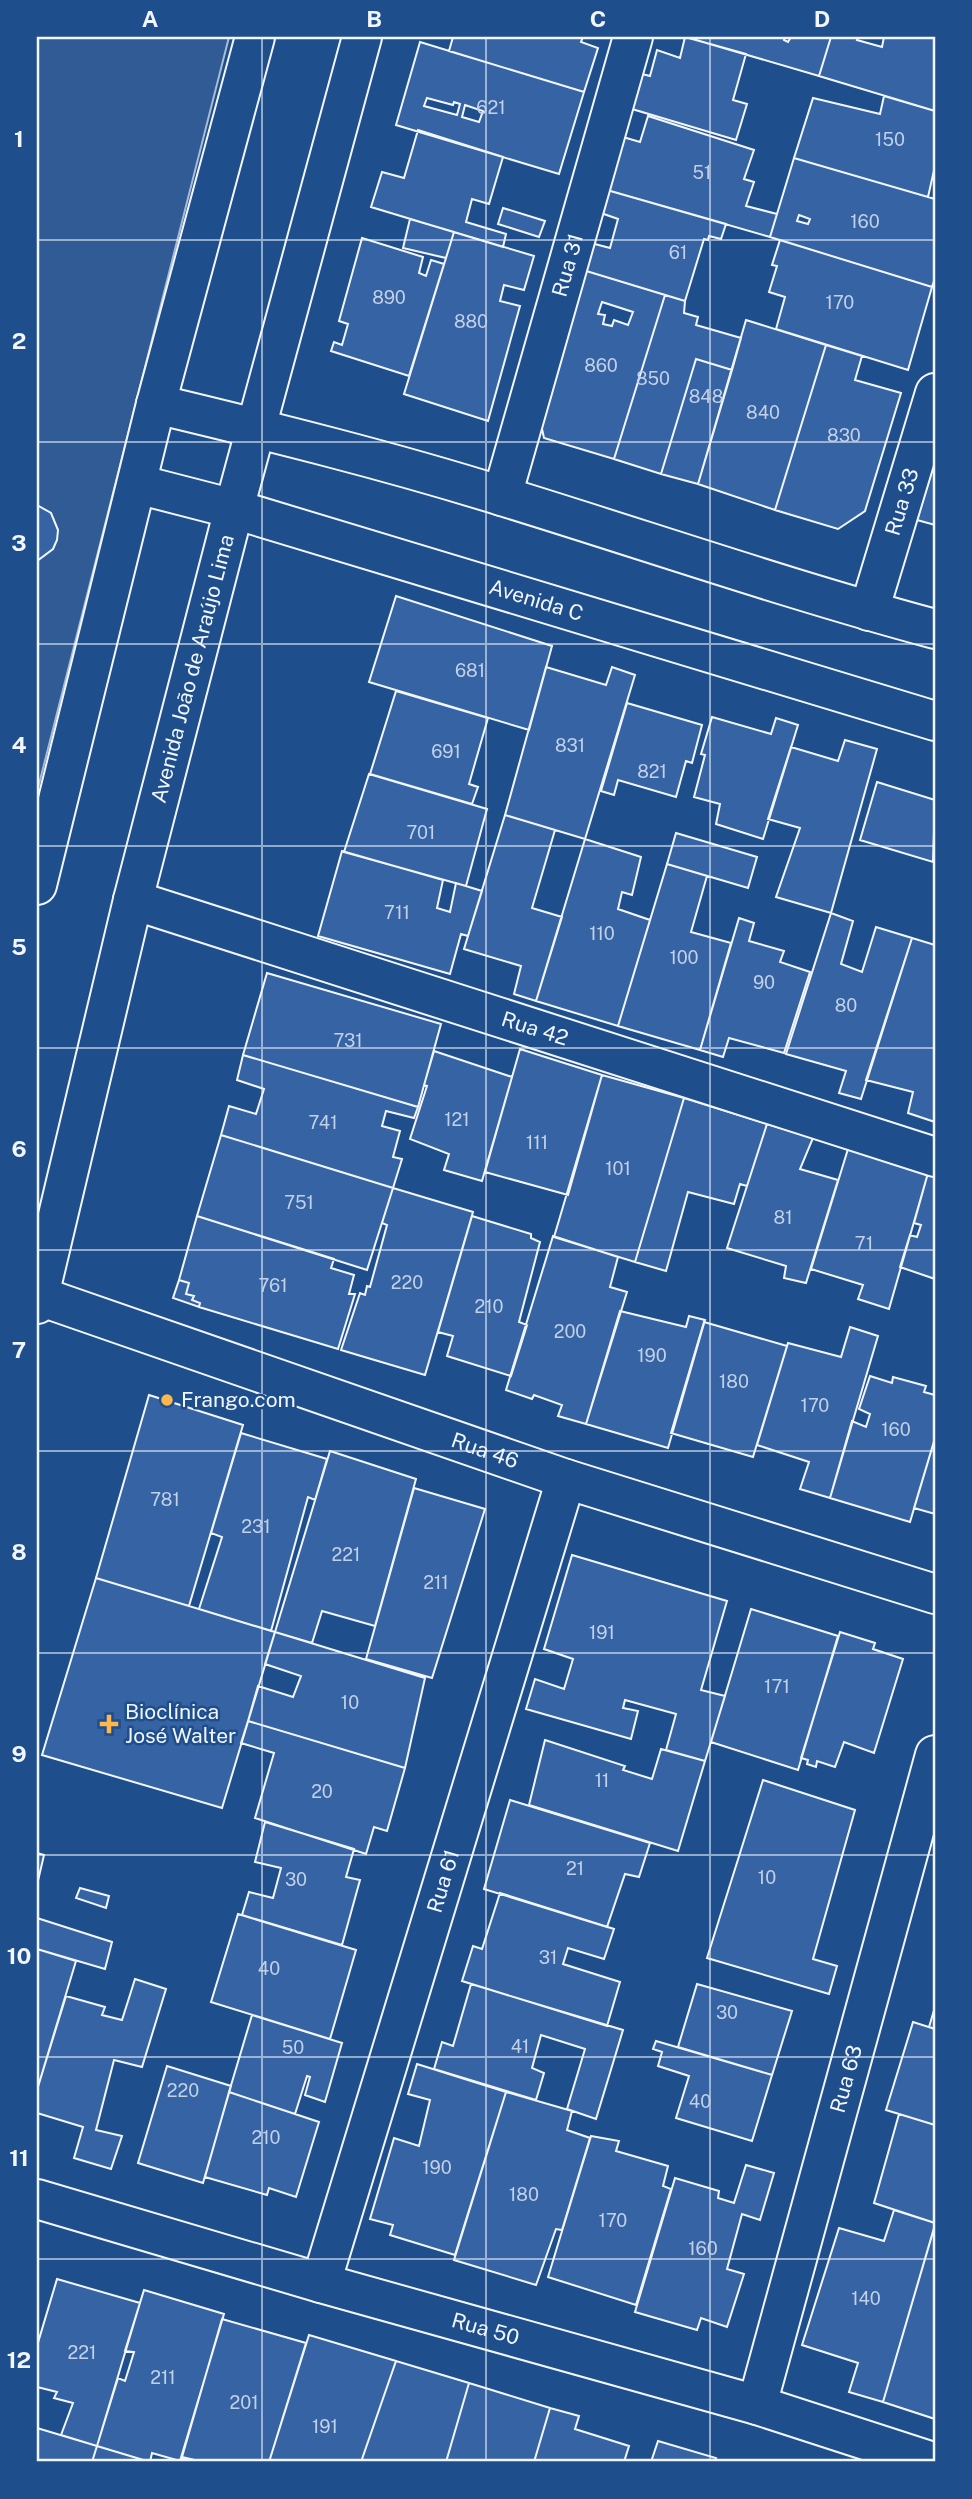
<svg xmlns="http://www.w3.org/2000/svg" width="972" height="2499" font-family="'Public Sans',sans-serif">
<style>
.built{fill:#305b95;stroke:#a8bbd7;stroke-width:2}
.building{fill:#3563a3;stroke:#f2f6ff;stroke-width:2;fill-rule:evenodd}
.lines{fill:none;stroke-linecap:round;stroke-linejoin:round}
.street-casing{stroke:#f2f6ff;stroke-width:42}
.secondary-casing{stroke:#f2f6ff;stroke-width:42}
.primary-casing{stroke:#f2f6ff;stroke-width:42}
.street{stroke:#1f4e8c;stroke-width:38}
.secondary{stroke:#1f4e8c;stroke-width:38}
.primary{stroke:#1f4e8c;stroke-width:38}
.grid{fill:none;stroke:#f2f6ff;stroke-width:2;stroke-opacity:0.55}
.poi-dot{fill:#ffb74d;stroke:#1f4e8c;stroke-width:2.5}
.labels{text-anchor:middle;stroke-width:5;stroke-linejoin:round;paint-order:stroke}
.number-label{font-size:18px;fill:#c3d1e8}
.street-label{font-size:21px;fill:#f2f6ff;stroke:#1f4e8c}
.poi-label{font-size:21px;fill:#f2f6ff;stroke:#1f4e8c;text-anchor:start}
.neatline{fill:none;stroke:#f2f6ff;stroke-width:2.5}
.grid-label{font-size:23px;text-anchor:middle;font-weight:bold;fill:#f2f6ff}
</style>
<rect width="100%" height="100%" fill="#1f4e8c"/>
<!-- built -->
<path class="built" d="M37,37H229L37,792Z"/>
<!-- building -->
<path class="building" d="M453,37H583L581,42L598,48L584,92L449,51Z
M685,37L746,54L733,100L747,104L736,140L632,109L642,74L650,76L657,50L680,58Z
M686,37H785L784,40L788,42L791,37H831L819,76Z
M831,37H858L857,40L882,47L884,37H935V111L819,76Z
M420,42L584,92L559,174L396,125ZM427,98L453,105L454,102L460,104L457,115L424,106ZM465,105L483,111L479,122L462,117Z
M884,96L935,111V166L928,197L794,158L813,98L880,114Z
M648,116L754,150L744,179L754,182L746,206L777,214L770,237L607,190L623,137L640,142Z
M418,130L503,157L489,204L472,199L466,222L506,234L503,247L371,207L382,172L404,178Z
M794,158L935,199V278L932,287L770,237ZM799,215L810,219L808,224L797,221Z
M607,190L726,224L721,239L709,236L708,240L704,239L685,301L583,270L591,243L610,248L618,219L601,213Z
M503,208L545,221L539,237L498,224Z
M410,219L454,232L446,258L403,248Z
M454,232L534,256L524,290L504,285L500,301L520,306L488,421L404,394Z
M362,238L423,257L419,273L426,276L431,260L444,264L409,376L331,351L334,342L342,345L348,324L339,321Z
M780,240L932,287L908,370L776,329L785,297L769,292L777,266L772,265Z
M583,270L665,295L614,459L544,438L539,415ZM602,302L633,312L628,325L614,320L612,326L603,324L605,315L598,314Z
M665,295L685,301L684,313L698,317L696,325L741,338L732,370L696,359L661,474L614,459Z
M746,320L826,345L775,510L698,484Z
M826,345L862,356L855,380L901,393L865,511L838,529L775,510Z
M696,359L732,370L698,484L661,474Z
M935,460V525L917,520Z
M37,505L51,513L58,530L57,540L53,549L37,561Z
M396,596L552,646L529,730L369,682Z
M546,667L606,685L612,667L635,675L585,839L505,815Z
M396,691L488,718L469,784L478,787L472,804L370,774Z
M627,703L702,725L692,763L686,761L676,797L618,780L614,795L601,791Z
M712,717L771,734L776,718L798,725L763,839L716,824L720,804L694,797L705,755L701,754Z
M845,740L877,749L831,913L776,897L800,828L768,819L791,747L838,761Z
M369,774L487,809L466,886L344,852Z
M877,782L935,800L933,862L860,840Z
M505,815L555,830L532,908L562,917L536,1001L514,994L521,966L464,949Z
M676,833L757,857L748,888L667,864Z
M585,839L641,857L632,895L622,892L618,909L650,920L618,1026L536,1001Z
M342,851L443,880L437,908L450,912L456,883L482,891L468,936L461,934L450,974L318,936Z
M667,864L707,876L691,932L731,943L700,1050L618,1026Z
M831,913L853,921L841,964L862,972L876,927L912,938L861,1099L839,1093L846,1071L786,1054Z
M739,918L754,923L749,941L784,951L780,962L810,972L784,1053L729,1038L723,1057L700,1050Z
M912,938L935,945V1122L908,1113L913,1092L866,1080Z
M267,973L441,1024L418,1107L243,1055Z
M520,1049L602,1075L568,1195L485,1172Z
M434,1051L512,1077L482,1181L444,1170L449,1154L410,1139L427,1086L424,1085Z
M243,1055L418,1107L414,1118L386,1111L382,1126L400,1131L393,1157L402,1159L393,1188L221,1135L229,1106L256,1114L264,1089L237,1080Z
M602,1075L684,1098L635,1262L554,1237Z
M684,1098L767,1124L747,1186L740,1184L734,1204L688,1192L666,1271L635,1262Z
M767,1124L813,1138L800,1169L838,1180L806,1283L784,1278L786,1266L727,1248Z
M221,1135L393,1188L367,1270L197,1216Z
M848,1149L928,1173L889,1309L858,1299L863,1285L811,1269Z
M928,1173L935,1176V1279L900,1267L910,1235L917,1237L921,1225L914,1223Z
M393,1188L473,1212L425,1375L341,1350L360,1293L365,1295L367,1286L370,1287L387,1225L382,1223Z
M197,1216L334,1259L331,1268L354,1275L349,1294H355L338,1349L199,1307L200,1303L192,1300L194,1296L186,1294L189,1283L179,1280Z
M472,1216L531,1234V1238L540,1242L519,1322L527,1325L511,1376L447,1356L453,1336L438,1332Z
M553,1236L618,1257L610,1287L627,1292L586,1424L558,1416L562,1405L534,1395L532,1399L506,1390Z
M179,1280L189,1283L186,1294L194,1296L192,1300L200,1303L199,1307L173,1298Z
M620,1311L686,1327L689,1316L705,1320L668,1448L586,1424Z
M704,1322L787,1346L753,1457L671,1433Z
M850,1327L878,1336L830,1498L800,1489L809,1462L757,1445L788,1343L841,1357Z
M870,1376L892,1383L893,1377L926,1386L924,1392L935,1395V1438L910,1522L830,1498L852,1421L866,1427L870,1414L859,1409Z
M149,1395L243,1425L189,1606L96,1578Z
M241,1433L327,1459L315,1500L308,1497L271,1631L199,1609L222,1537L211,1533Z
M935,1438V1514L914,1508Z
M330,1451L416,1479L375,1626L322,1611L312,1643L275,1632Z
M414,1488L485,1509L432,1678L366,1659Z
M572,1555L727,1601L701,1690L725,1696L705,1761L666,1750L676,1714L625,1700L623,1708L638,1711L631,1739L526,1709L535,1679L564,1689L573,1659L544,1649Z
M96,1578L275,1632L222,1808L42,1755Z
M751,1609L838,1636L798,1770L711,1742Z
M275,1632L425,1678L405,1768L248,1721L258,1686L293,1697L301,1676L265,1664Z
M840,1632L875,1643L873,1649L903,1659L874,1753L844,1742L835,1767L817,1761L816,1767L807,1764L808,1760L801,1758Z
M248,1721L405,1768L387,1831L374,1827L366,1854L255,1818L274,1753L241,1743Z
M545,1740L625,1766L623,1770L652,1779L661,1749L705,1761L678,1851L529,1805Z
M763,1780L855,1810L813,1959L837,1966L829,1994L707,1958Z
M510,1800L650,1843L639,1877L625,1874L607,1927L484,1889Z
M265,1822L354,1849L346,1877L360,1880L342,1945L242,1915L249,1892L273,1898L281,1868L255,1862Z
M37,1853L44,1855L37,1885Z
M80,1888L109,1896L106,1908L76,1898Z
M500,1893L614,1929L604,1959L568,1948L563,1964L620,1982L607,2026L462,1981L473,1946L482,1949Z
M238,1914L356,1950L330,2039L211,2002Z
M37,1918L112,1942L105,1969L37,1949Z
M37,1949L76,1961L37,2090Z
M135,1979L166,1989L142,2067L114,2060L96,2130L122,2136L111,2169L74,2158L83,2127L37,2113V2090L66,1996L105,2007L102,2015L122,2020Z
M471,1984L623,2030L596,2119L567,2109L585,2049L541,2035L532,2068L544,2073L536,2100L434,2069L442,2042L453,2046Z
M697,1984L792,2011L772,2075L678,2047Z
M935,2007V2029L929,2027Z
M252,2015L342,2043L325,2102L305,2095L310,2077L307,2076L295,2114L229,2092Z
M913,2022L935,2029V2125L886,2110Z
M656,2041L772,2075L752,2141L676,2118L689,2076L658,2066L662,2052L653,2049Z
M417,2064L506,2092L455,2255L390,2235L393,2225L370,2219L394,2138L419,2146L430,2100L408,2094Z
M167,2066L231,2086L203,2183L138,2163Z
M229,2092L319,2122L296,2197L269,2188L267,2195L205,2177Z
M506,2092L572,2111L567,2130L590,2138L562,2230L556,2229L536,2285L454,2260Z
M899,2114L935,2125V2223L874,2203Z
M591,2136L619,2141L616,2151L668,2166L663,2186L671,2189L636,2305L548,2277Z
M746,2165L774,2173L760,2220L742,2214L727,2269L744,2274L727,2327L701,2318L697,2330L635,2312L675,2178L719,2191L718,2198L734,2203Z
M894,2210L935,2223V2225L883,2402L849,2392L858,2363L802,2345L839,2228L884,2241Z
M934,2228H935V2419L883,2402Z
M57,2279L140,2303L97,2446L61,2435L73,2403L54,2398L57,2392L37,2387V2346Z
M144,2290L224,2314L180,2461L152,2453L150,2462L97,2446L118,2378L125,2381L134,2352L125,2351Z
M222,2319L306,2343L269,2462H203L182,2457Z
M309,2335L396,2361L361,2462H269Z
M396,2361L469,2383L446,2462H361Z
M469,2383L550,2408L534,2462H446Z
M550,2408L579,2416L575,2429L629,2446L624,2462H534Z
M37,2428L97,2446L92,2462H37Z
M658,2441L716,2458L714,2462H651Z
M97,2446L150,2462H92Z"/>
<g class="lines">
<defs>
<g id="street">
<path id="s1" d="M502,496L633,37"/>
<path id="s2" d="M869,611L935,393"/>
<path id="s3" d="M133,900L935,1157"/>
<path id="s4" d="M39,1296L566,1479L935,1594"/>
<path id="s5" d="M37,2199L321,2283L757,2405L933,2462"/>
<path id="s6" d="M321,2283L566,1479"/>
<path id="s7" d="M757,2405L935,1755"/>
</g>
<g id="secondary">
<path d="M156,404C273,432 390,461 505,497C648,541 790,590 935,629"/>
<path id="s8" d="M137,484L234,509L935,721"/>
</g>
<g id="primary">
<path d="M37,885L156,404L255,37"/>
<path id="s9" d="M37,1304L133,900L234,509L362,37"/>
</g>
</defs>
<!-- street casing -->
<use href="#street" class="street-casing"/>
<!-- secondary casing -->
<use href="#secondary" class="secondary-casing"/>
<!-- primary casing -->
<use href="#primary" class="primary-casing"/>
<!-- street -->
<use href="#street" class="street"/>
<!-- secondary -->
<use href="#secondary" class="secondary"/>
<!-- primary -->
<use href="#primary" class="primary"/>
</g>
<!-- grid -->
<path class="grid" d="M262,37V2462M486,37V2462M710,37V2462M37,240H935M37,442H935M37,644H935M37,846H935M37,1048H935M37,1250H935M37,1451H935M37,1653H935M37,1855H935M37,2057H935M37,2259H935"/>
<!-- markers -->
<g class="poi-dot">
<circle cx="167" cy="1400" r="7"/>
<path d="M105.5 1713.5h7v7h7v7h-7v7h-7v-7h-7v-7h7z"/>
</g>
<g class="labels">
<!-- number labels -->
<g class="number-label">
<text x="491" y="114">621</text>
<text x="890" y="146">150</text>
<text x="702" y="179">51</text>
<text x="865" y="228">160</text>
<text x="678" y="259">61</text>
<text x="389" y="304">890</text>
<text x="840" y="309">170</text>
<text x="471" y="328">880</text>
<text x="601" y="372">860</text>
<text x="653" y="385">850</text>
<text x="706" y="403">848</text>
<text x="763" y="419">840</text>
<text x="844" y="442">830</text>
<text x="470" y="677">681</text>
<text x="570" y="752">831</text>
<text x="446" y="758">691</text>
<text x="652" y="778">821</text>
<text x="421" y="839">701</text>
<text x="397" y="919">711</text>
<text x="602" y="940">110</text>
<text x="684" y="964">100</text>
<text x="764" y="989">90</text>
<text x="846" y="1012">80</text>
<text x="348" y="1047">731</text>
<text x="457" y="1126">121</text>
<text x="323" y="1129">741</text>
<text x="537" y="1149">111</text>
<text x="618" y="1175">101</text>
<text x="299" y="1209">751</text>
<text x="783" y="1224">81</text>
<text x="864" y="1250">71</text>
<text x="407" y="1289">220</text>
<text x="273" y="1292">761</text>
<text x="489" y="1313">210</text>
<text x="570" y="1338">200</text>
<text x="652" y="1362">190</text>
<text x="734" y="1388">180</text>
<text x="815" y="1412">170</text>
<text x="896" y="1436">160</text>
<text x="165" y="1506">781</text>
<text x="256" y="1533">231</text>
<text x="346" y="1561">221</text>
<text x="436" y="1589">211</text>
<text x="602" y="1639">191</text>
<text x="777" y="1693">171</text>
<text x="350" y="1709">10</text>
<text x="602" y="1787">11</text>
<text x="322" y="1798">20</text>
<text x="575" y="1875">21</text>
<text x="767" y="1884">10</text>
<text x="296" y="1886">30</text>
<text x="548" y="1964">31</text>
<text x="269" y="1975">40</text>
<text x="727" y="2019">30</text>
<text x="520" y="2053">41</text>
<text x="293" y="2054">50</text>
<text x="183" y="2097">220</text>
<text x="700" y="2108">40</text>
<text x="266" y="2144">210</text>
<text x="437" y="2174">190</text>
<text x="524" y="2201">180</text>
<text x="613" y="2227">170</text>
<text x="703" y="2255">160</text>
<text x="866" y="2305">140</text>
<text x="82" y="2359">221</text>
<text x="163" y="2384">211</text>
<text x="244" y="2409">201</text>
<text x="325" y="2433">191</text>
</g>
<!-- street labels -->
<g class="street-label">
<text dy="7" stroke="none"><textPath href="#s1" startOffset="240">Rua 31</textPath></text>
<text dy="7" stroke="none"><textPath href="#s2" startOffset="114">Rua 33</textPath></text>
<text dy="7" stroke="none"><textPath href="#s8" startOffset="416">Avenida C</textPath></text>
<text dy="7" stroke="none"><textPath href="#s9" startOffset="654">Avenida João de Araújo Lima</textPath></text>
<text dy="7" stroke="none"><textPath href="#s3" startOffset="422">Rua 42</textPath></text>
<text dy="7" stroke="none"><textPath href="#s4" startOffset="472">Rua 46</textPath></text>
<text dy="7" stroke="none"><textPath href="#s6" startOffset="420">Rua 61</textPath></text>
<text dy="7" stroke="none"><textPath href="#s7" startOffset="338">Rua 63</textPath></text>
<text dy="7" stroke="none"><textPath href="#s5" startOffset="467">Rua 50</textPath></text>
</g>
<!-- poi labels -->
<g class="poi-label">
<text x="181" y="1407">Frango.com</text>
<text x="125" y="1719">Bioclínica<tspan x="125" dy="24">José Walter</tspan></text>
</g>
</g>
<!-- border -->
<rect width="972" height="2499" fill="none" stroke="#1f4e8c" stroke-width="77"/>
<rect x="38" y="38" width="896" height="2422" class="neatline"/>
<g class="grid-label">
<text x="150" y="27">A</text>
<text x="374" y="27">B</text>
<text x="598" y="27">C</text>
<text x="822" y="27">D</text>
<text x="19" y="147">1</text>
<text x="19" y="349">2</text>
<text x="19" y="551">3</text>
<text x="19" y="753">4</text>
<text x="19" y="955">5</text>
<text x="19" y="1157">6</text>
<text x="19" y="1358">7</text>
<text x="19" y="1560">8</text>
<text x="19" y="1762">9</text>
<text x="19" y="1964">10</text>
<text x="19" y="2166">11</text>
<text x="19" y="2368">12</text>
</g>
</svg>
